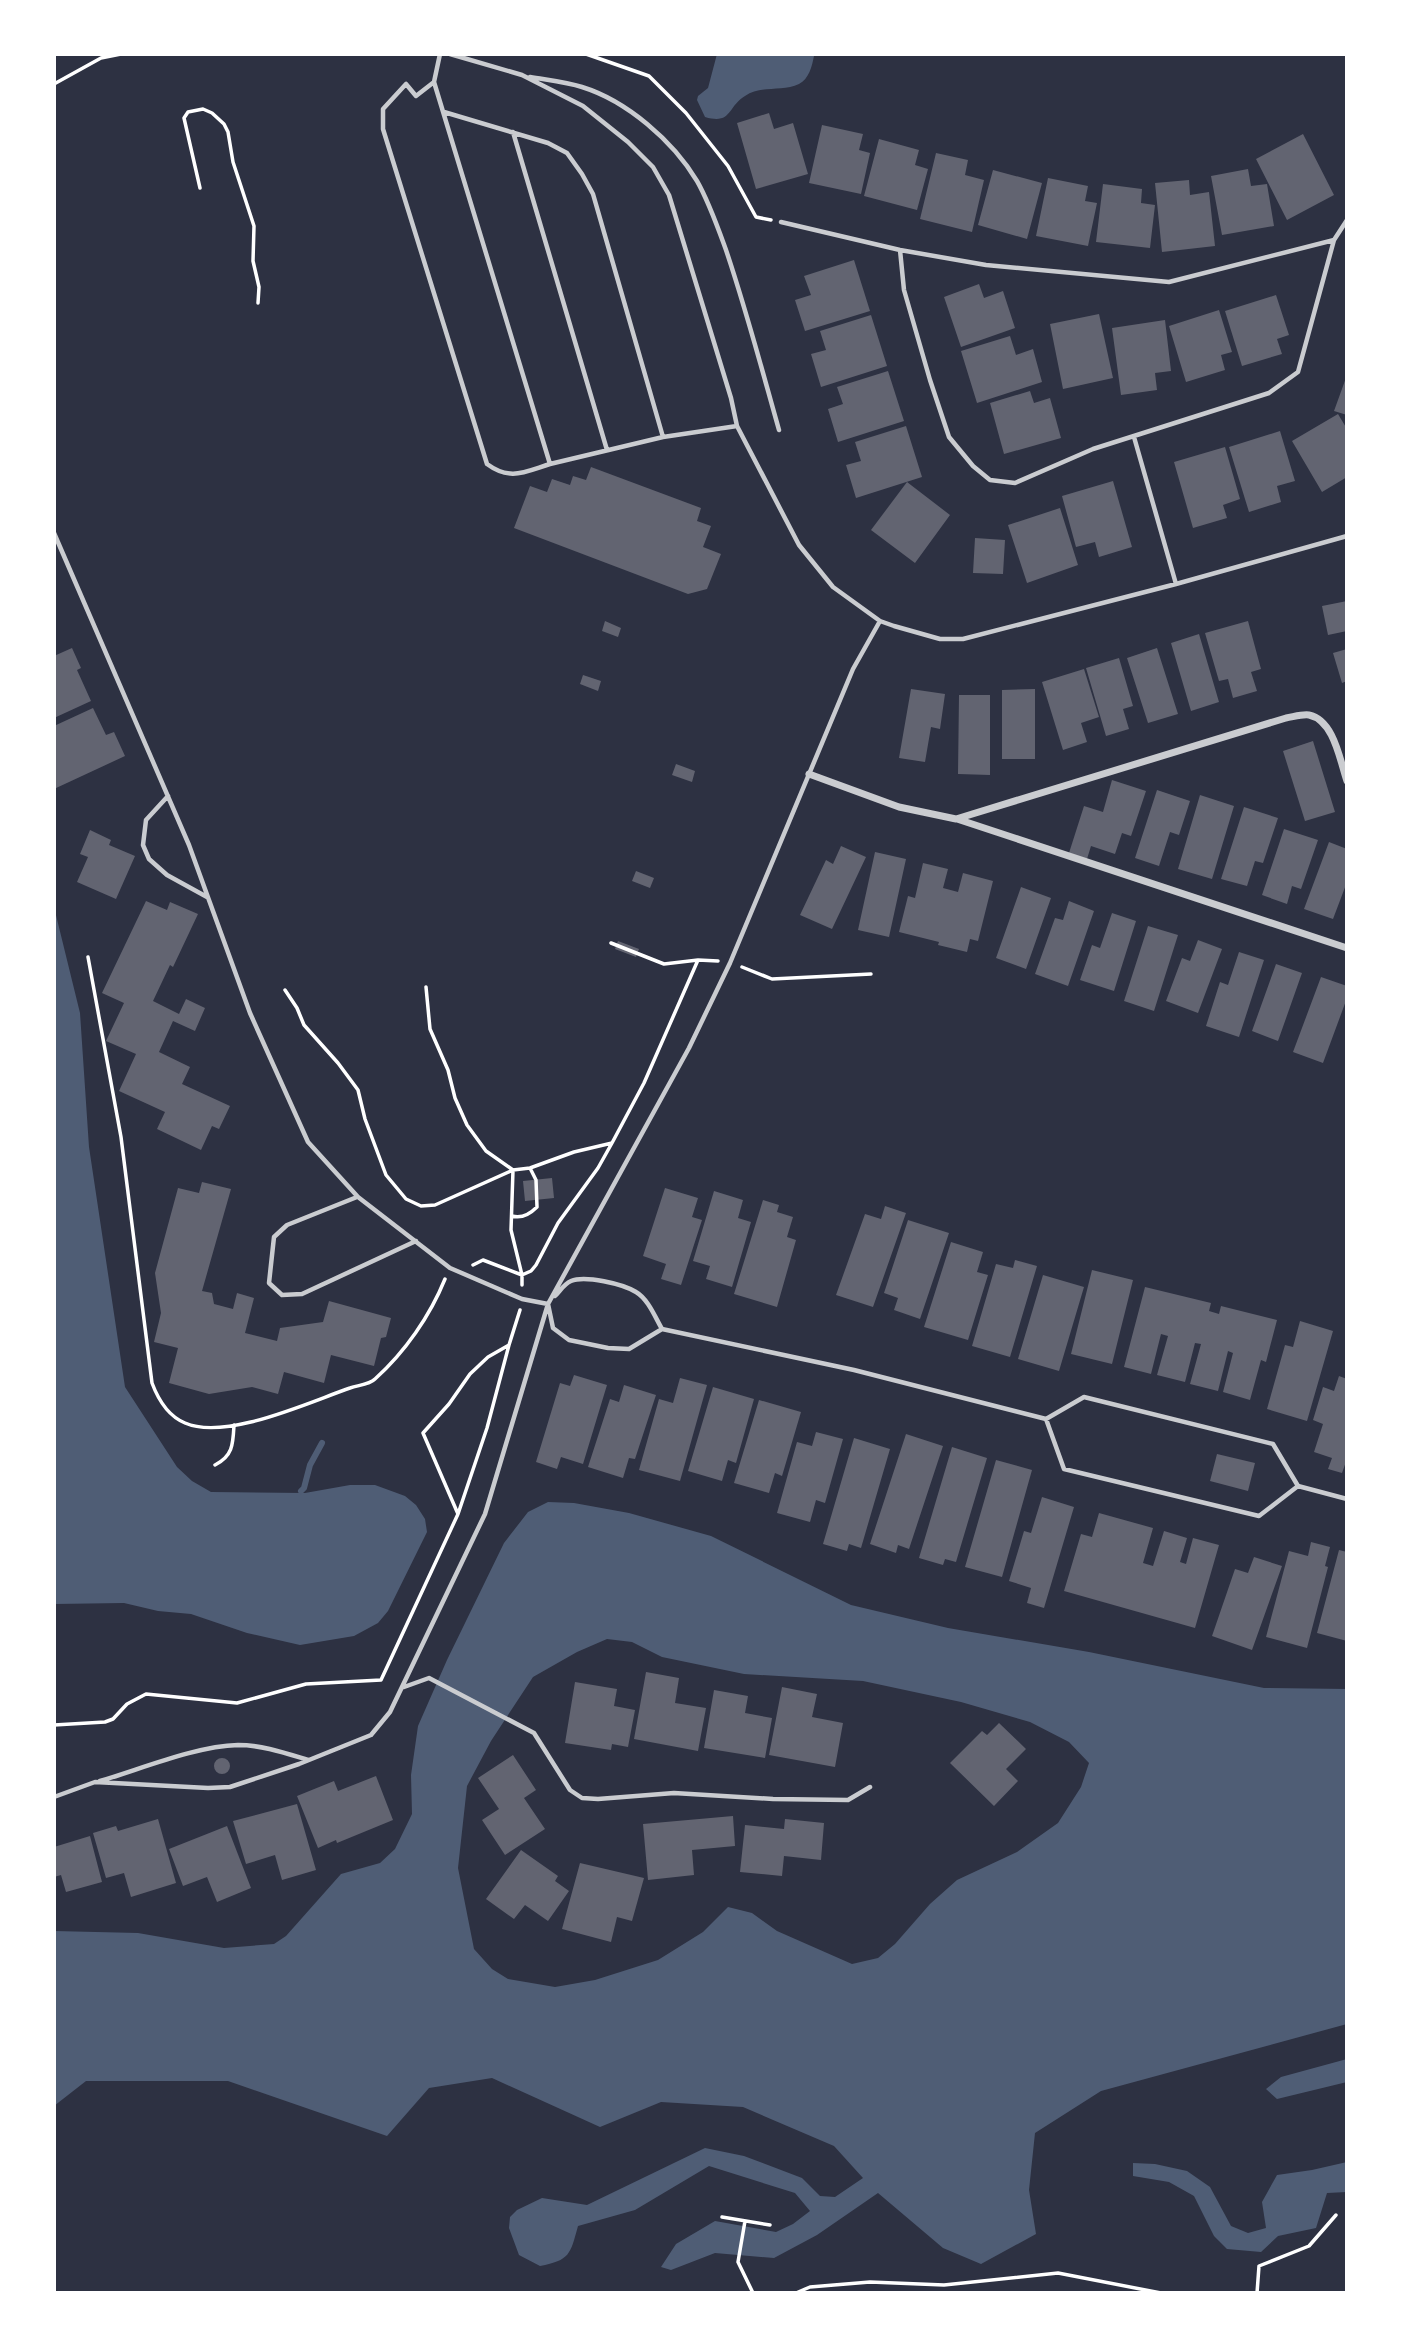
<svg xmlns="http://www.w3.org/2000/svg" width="1401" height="2347" font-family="Helvetica,sans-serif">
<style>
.water{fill:#4f5d75;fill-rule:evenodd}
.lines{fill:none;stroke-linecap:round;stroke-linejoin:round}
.stream{stroke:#4f5d75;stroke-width:6}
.building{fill:#626471}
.path{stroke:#fff;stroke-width:3.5}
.service{stroke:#caccd0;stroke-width:4.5}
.minor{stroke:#caccd0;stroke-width:7}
</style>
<rect width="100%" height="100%" fill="#2d3142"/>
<!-- water -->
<path class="water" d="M717,54H813L814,56C812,66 809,79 799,84C782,92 761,85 745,96C727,107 732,125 705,117L697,100L698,96L708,88Z
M54,907L80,1013L89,1147L125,1387L177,1467L192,1481L211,1492L305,1493L350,1485H375L405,1496L416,1505L425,1519L427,1532L388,1611L378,1623L354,1636L300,1645L247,1633L191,1614L158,1611L124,1603L54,1604Z
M548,1502L574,1503L629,1513L711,1536L851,1605L948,1628L1089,1652L1264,1688L1347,1689V2024L1101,2091L1035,2133L1029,2190L1036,2234L981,2264L943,2248L878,2193L817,2235L774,2258L715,2253L671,2270L661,2267L676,2244L715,2221L776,2232L793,2224L810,2211L795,2193L709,2166L635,2210L578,2226C570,2255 570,2260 540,2266L519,2255L509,2228L510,2217L517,2210L542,2198L587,2205L705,2148L744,2156L802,2178L820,2196L835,2197L863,2178L834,2146L743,2107L661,2102L600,2127L492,2078L429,2088L387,2136L228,2081H86L54,2106V1931L138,1933L224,1948L274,1944L286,1936L341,1874L380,1863L395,1849L412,1814L411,1775L418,1726L447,1660L504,1543L528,1512ZM607,1639L632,1642L662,1657L744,1674L863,1681L961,1702L1030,1722L1069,1742L1089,1763L1081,1787L1058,1823L1017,1852L957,1880L930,1904L895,1944L878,1958L852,1964L777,1931L752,1913L728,1907L703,1932L658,1960L595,1980L555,1987L508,1979L492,1969L474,1949L458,1868L467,1786L491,1741L533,1677L577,1652Z
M1347,2059V2082L1277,2099L1266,2089L1281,2077Z
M1347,2162V2192L1327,2193L1316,2228L1278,2236L1261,2252L1227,2249L1214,2236L1194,2196L1169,2182L1133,2176V2163L1155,2164L1187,2171L1210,2187L1231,2226L1248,2233L1266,2228L1262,2202L1277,2175L1312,2170Z"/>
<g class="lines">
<!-- stream -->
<path class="stream" d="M301,1491L304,1488L310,1465L322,1443"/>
</g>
<!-- building -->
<path class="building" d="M769,113L774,129L793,123L808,174L756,189L737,123Z
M822,125L863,134L859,150L870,153L861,194L809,183Z
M1303,134L1334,195L1287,220L1256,159Z
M879,139L919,150L915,165L928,169L917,210L864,196Z
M936,153L968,160L965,175L984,180L972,232L920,219Z
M1248,169L1251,186L1267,184L1274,226L1222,235L1211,176Z
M993,170L1042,183L1027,239L978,225Z
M1048,178L1088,186L1085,201L1097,203L1088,246L1036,236Z
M1189,180L1190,195L1209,192L1215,246L1162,252L1155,183Z
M1103,184L1142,189L1141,203L1155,205L1150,248L1096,242Z
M854,260L870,311L805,331L795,300L811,295L804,276Z
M979,284L984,298L1003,291L1015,328L961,347L944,297Z
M1276,295L1289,335L1277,339L1282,354L1242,366L1225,311Z
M1219,310L1232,352L1221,355L1225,370L1186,382L1169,326Z
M1099,314L1113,378L1063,389L1050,324Z
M871,315L887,366L821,387L811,354L826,350L820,331Z
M1165,320L1171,371L1155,373L1157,390L1121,395L1112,328Z
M1010,336L1016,355L1033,349L1042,382L977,403L961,351Z
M888,371L904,421L838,442L828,409L843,404L837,387Z
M1347,375V415L1334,411Z
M1030,391L1034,403L1050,398L1061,438L1004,454L990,403Z
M1338,414L1347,429V477L1322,492L1292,441Z
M906,426L922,477L856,498L846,465L861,461L855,442Z
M1280,431L1295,481L1277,486L1281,502L1249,512L1229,447Z
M1225,447L1240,499L1223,505L1227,518L1193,528L1174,462Z
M591,467L701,508L697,521L711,526L703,547L721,554L707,589L688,594L514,528L530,486L547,492L552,479L570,485L573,476L586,480Z
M1113,481L1132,547L1099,557L1095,542L1076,547L1062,496Z
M907,482L950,515L915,563L871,530Z
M1060,508L1078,565L1027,583L1008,525Z
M975,538L1005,540L1003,574L973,573Z
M1347,601V631L1328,635L1322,606Z
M605,621L621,628L618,637L602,631Z
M1248,621L1261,669L1251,672L1257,691L1233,698L1228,679L1219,681L1205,633Z
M1199,634L1219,702L1191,711L1171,643Z
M72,648L81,668L77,670L91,701L54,718V656Z
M1157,648L1178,714L1148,723L1127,658Z
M1347,649V681L1342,683L1333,653Z
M1119,658L1133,706L1123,709L1129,729L1106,736L1086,668Z
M1084,669L1099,717L1081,723L1087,742L1063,750L1042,682Z
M583,675L601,681L598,691L580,684Z
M911,689L945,694L940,729L931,727L925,762L899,758Z
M1035,689V759H1002V690Z
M959,695H990V775L958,774Z
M93,708L106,735L114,732L125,756L54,789V726Z
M1313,741L1335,812L1305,821L1283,751Z
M676,764L695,771L692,782L672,775Z
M1112,780L1146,791L1131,836L1122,833L1115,854L1091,846L1087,859L1069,853L1084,806L1103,812Z
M1157,790L1190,801L1179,835L1170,832L1159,866L1135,858Z
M1200,795L1234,806L1212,879L1178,869Z
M1244,807L1278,818L1263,863L1255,861L1247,886L1221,879Z
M1284,829L1318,840L1301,889L1292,886L1287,904L1262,895Z
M90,830L111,840L109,845L135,856L116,899L77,882L88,857L80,854Z
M1329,842L1347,849V882L1333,919L1304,909Z
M841,846L866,857L832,929L800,915L826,860L833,864Z
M875,852L906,859L889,937L858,930Z
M923,863L948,869L943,888L958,892L963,873L993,881L978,941L970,939L967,952L938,945L939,942L899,932L908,896L915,898Z
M636,871L654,878L650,888L632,881Z
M1021,887L1051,898L1026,969L996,958Z
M146,901L167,910L170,902L198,914L173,967L170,965L153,1001L179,1014L186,999L205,1008L195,1031L173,1021L159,1052L190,1067L182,1084L230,1106L219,1129L212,1126L201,1150L157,1129L165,1112L119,1091L136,1054L106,1041L124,1003L102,993Z
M1069,901L1094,911L1068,986L1035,974L1055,918L1063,920Z
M1112,913L1136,921L1114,991L1080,980L1092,945L1100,948Z
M1148,926L1178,935L1154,1011L1124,1001Z
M1198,940L1222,949L1198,1013L1166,1001L1182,958L1190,961Z
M618,941L639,949L636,957L615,949Z
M1239,952L1264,960L1239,1037L1206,1026L1220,982L1228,985Z
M1276,964L1302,973L1278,1041L1252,1031Z
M1321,977L1347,986V998L1323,1063L1293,1052Z
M552,1178L554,1198L525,1201L523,1181Z
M202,1182L231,1189L202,1291L212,1293L214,1304L233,1309L237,1293L254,1298L245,1333L277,1341L280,1328L323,1322L329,1301L391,1318L386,1337L381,1338L374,1366L331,1355L324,1383L284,1372L278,1394L252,1387L209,1394L169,1383L178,1348L154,1342L161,1313L155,1273L178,1188L199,1193Z
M665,1188L698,1198L692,1217L702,1220L681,1285L661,1279L666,1264L643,1256Z
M714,1191L743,1200L738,1218L751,1222L732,1287L706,1279L710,1266L693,1261Z
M763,1200L779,1205L777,1212L793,1217L787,1237L796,1240L777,1307L734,1294Z
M885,1206L906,1213L873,1307L836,1295L865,1214L881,1219Z
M908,1220L949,1233L920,1319L894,1310L898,1298L884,1293Z
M951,1242L983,1252L977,1272L988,1275L968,1340L924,1327Z
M1015,1260L1037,1266L1010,1357L972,1346L996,1264L1013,1268Z
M1092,1270L1133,1280L1112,1364L1071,1354Z
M1043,1275L1084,1287L1059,1371L1018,1359Z
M1145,1287L1211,1303L1209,1311L1219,1314L1221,1306L1277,1320L1266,1362L1261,1360L1250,1400L1223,1392L1233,1353L1228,1351L1218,1391L1190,1384L1201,1344L1195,1343L1185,1382L1157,1375L1168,1336L1161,1334L1151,1374L1124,1367Z
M1300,1321L1333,1331L1307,1421L1267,1409L1285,1345L1293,1347Z
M574,1375L607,1385L583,1464L561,1457L557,1469L536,1462L560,1383L570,1386Z
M1339,1376L1347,1379V1459L1342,1473L1328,1469L1332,1458L1314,1452L1323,1424L1313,1420L1323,1387L1334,1391Z
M680,1378L707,1385L680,1481L639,1470L659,1399L673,1403Z
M624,1385L656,1395L635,1459L629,1458L623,1478L588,1467L610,1399L619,1402Z
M713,1387L754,1399L736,1463L728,1460L722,1481L688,1471Z
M759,1400L801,1412L782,1476L775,1473L769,1493L734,1483Z
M816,1432L843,1439L825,1503L816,1500L810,1522L777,1513L797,1442L812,1446Z
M906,1434L943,1446L909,1549L898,1545L896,1553L870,1544Z
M854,1438L890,1449L861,1548L849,1544L847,1551L823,1544Z
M952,1447L987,1458L956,1562L945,1559L943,1565L919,1558Z
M1217,1454L1255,1463L1248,1491L1210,1481Z
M996,1460L1032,1470L1002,1577L965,1567Z
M1042,1497L1074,1507L1044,1608L1027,1603L1031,1588L1009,1581L1024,1531L1031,1533Z
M1099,1513L1153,1528L1143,1563L1153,1566L1164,1531L1187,1538L1180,1562L1186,1564L1193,1538L1219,1545L1195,1628L1064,1591L1081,1534L1092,1537Z
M1311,1542L1330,1547L1325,1566L1328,1567L1307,1648L1266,1637L1289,1551L1308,1556Z
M1339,1550L1347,1552V1641L1317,1633Z
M1254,1557L1282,1566L1252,1650L1212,1636L1235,1569L1248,1573Z
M646,1672L679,1678L675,1703L706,1708L698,1751L634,1739Z
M575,1682L617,1689L614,1706L635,1710L628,1747L612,1744L611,1750L565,1743Z
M782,1687L817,1694L812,1717L843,1723L835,1767L769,1755Z
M714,1690L748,1696L745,1713L772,1718L765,1758L704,1748Z
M999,1723L1026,1749L1006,1769L1018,1781L994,1806L950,1763L982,1731L987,1735Z
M513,1755L536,1790L524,1798L545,1829L505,1855L482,1820L499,1809L478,1778Z
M214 1766a8 8 0 1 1 16 0a8 8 0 1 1-16 0Z
M376,1776L393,1820L337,1843L336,1840L318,1848L297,1796L334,1781L338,1791Z
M297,1804L316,1870L282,1880L275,1855L246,1864L233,1821Z
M733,1816L735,1846L692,1850L694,1875L648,1880L643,1824Z
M158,1819L176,1883L131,1897L124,1873L106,1878L93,1833L116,1826L118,1831Z
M785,1819L824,1823L821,1860L784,1856L782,1876L740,1872L745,1825L784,1829Z
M227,1826L251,1888L217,1902L207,1877L183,1886L169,1849Z
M90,1836L102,1882L66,1892L61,1875L54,1877V1847Z
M521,1850L558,1876L555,1881L569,1891L548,1921L525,1905L514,1919L486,1899Z
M580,1863L644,1878L632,1921L617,1917L611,1942L562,1929Z"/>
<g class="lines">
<!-- path -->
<path class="path" d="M586,54L649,76L686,113L728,166L756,217L771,220
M54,84L101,58L121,54
M200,188L184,118L188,112L203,109L212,113L224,124L228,132L233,162L254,226L253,261L259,287L258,303
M611,943L664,964L698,960L718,961
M88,957L121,1137L152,1383C158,1399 168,1416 185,1423C226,1441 309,1402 350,1388C358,1385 369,1385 375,1379C405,1352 430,1316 445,1279
M742,967L772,979L871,974
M426,987L430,1029L448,1070L455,1098L467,1125L486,1151L513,1170L511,1230L522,1275V1285
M285,990L297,1008L304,1025L338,1063L358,1090L365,1119L386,1175L406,1199L421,1206L435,1205L513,1170L530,1168L574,1152L612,1143L644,1083L698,960
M512,1216C522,1219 530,1214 537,1207L536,1180L530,1168
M473,1265L483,1260L522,1275L531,1271L536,1265L558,1223L598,1168L612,1143
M215,1465C233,1456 233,1444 234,1425
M458,1514L487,1428L509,1345
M54,1725L105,1722L113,1719L127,1704L146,1694L237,1703L306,1684L381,1680L458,1514L423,1433L449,1404L470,1374L488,1357L509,1345L520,1310
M722,2217L770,2225
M745,2221L738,2262L753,2293
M796,2293L810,2287L870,2282L944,2285L1058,2273L1161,2293
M1257,2293L1259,2266L1309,2246L1336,2215"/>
<!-- service -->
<path class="service" d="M450,54L522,75L583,106L628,142L653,167L669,195L731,398L737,426L799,545L833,587L880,621L894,626L940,639H963L1176,584L1347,536
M530,77C547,80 566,82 582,87C627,101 673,141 697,181C709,202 718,228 726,250C746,309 762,370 779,430
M434,82L416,96L406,84L383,109V129L487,464C510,481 524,472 550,464L434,82L440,54
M444,112L548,143L567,153L582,174L593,194L663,437L550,464
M513,132L607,450
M781,222L900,250L986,265L1169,282L1334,240
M900,250L904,290L930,380L949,437L973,466L990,480L1015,483L1093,449L1269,393L1298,372L1334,240L1347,220
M663,437L737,426
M1134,437L1176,584
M54,533L189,845L250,1013L308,1142L358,1197L450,1268L522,1299L548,1304L553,1328L569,1340L608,1348L629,1349L662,1329L854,1370L1046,1419L1084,1397L1273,1444L1298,1486L1347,1499
M168,796L146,820L143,845L149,859L167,875L207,897
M357,1197L287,1225L274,1237L269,1283L282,1295L302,1294L416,1241
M555,1296C560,1291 564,1284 571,1281C585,1275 623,1284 636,1292C648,1299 655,1317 662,1329
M1046,1419L1064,1469L1259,1516L1298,1486
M404,1687L429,1678L534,1733L570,1790L582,1798L598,1799L674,1793L773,1799L848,1800L870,1787
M100,1781C141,1769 196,1746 238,1745C262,1745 285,1753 308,1760
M54,1797L95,1782L208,1788L230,1787L299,1764L371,1735L390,1712L485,1514L548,1304L689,1048L730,963L853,669L880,621"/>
<!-- minor -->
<path class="minor" d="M809,774L899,807L956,819L1286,718C1293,717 1302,714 1309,715C1334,720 1340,761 1347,781
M957,819L1347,948"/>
</g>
<!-- border -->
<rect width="1401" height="2347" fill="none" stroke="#ffffff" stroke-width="112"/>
</svg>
